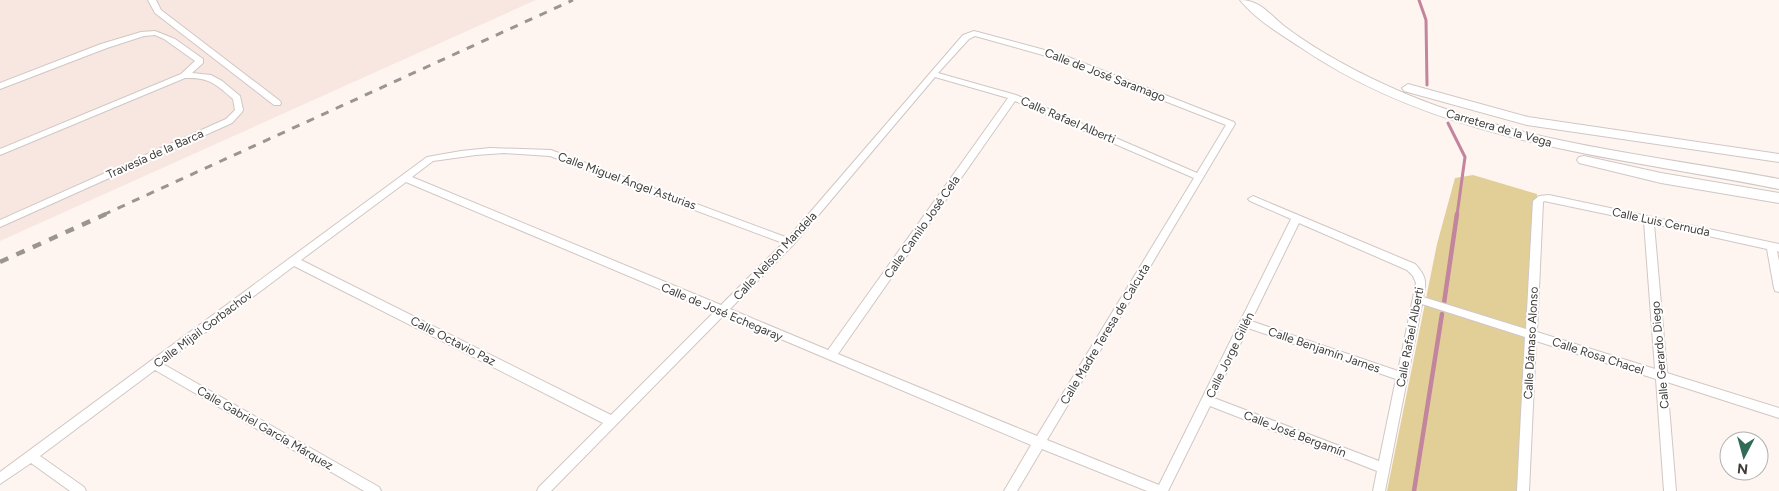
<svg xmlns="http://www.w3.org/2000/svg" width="1779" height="491" font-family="Figtree,sans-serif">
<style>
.built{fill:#f7e7e0}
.green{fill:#e1cf97}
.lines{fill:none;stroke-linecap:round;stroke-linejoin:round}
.stream-far1{stroke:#c3849d;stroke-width:3}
.stream{stroke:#c3849d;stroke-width:4.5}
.street-casing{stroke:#d0c7c4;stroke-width:2}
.secondary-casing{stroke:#d0c7c4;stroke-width:2}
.street{fill:#fff;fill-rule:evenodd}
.secondary{fill:#fff;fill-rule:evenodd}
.rail-far1{stroke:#9b9592;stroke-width:3;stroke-dasharray:8 8;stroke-linecap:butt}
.rail{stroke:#9b9592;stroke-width:4.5;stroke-dasharray:9 9;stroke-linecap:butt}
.labels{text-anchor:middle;stroke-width:4;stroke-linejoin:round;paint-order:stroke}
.street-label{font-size:12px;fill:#3f3c3a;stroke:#fff}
</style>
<rect width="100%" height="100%" fill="#fef5f1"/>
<!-- built -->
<path class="built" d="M0,0H536L0,241Z"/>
<!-- green -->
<path class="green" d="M1473,175L1537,194L1519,491H1387L1437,244L1455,178Z"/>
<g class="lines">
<!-- stream-far1 -->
<path class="stream-far1" d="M1419,0L1426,20L1427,85
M1448,123L1465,157L1457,215"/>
<!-- stream -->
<path class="stream" d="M1444,303L1457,214
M1414,491L1442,314"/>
<defs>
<path id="street" d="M148,0H156L161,10L280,101L281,103L280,105H274L155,13Z
M155,31L175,39L203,59V63L192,73L211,75L222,81L240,96L243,110L242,112L232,123L0,227V220L226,119L235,110L233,99C216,84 209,77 185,78L0,155V149L181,74L195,61L164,39L155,35L144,36L107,48L0,89V83L101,44L141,32Z
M974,31L1063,55L1234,122L1235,124L1047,440L1159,485L1291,219L1250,201L1248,199L1253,196L1415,264C1426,276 1427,281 1423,297L1526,329L1533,201L1539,196L1549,195L1779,244V252L1777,251L1779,261V292L1775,291L1774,288L1767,249L1654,224L1667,373L1779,408V418L1667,382L1676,491H1664L1656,379L1536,341L1529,491H1517L1525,337L1422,304L1385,491H1373L1377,471L1210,406L1168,491H1147L1042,449L1017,491H1004L1031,445L724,315L551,491H537L539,487L603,423L294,266L163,364L379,487L381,491H364L155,370L40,456L84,487L86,491H70L31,463L0,484V472L427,157L461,151L490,148L551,150L788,238L963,35ZM975,36L1057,59L1226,125L1197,173L1016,95L938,73L969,39ZM935,77L1008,98L828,350L730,309L794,244ZM1015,101L1194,178L1037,436L838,354ZM504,153L550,156L783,243L721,305L412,177L433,161L476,155ZM406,182L714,312L611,415L301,260ZM1544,201L1644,222L1655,369L1537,332L1543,202ZM1299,223L1407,270L1413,276L1416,283L1398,371L1251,321ZM1248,328L1396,379L1379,461L1214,398Z"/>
<path id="secondary" d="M1240,0C1260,0 1269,14 1284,26C1321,54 1364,76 1406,94C1526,144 1653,155 1779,179V189C1615,156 1442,144 1300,47C1280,34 1255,19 1240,0Z
M1408,84L1528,117L1779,154V162L1527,125L1404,91L1402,88Z
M1584,156L1661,173L1779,193V203L1661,183L1579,163L1577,160L1579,157Z"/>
</defs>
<!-- street casing -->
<use href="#street" class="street-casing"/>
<!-- secondary casing -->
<use href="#secondary" class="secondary-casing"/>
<!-- street -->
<use href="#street" class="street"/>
<!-- secondary -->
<use href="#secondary" class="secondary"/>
<!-- rail-far1 -->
<path class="rail-far1" d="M103,215L573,0"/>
<!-- rail -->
<path class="rail" d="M0,262L106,214"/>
</g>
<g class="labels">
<!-- street labels -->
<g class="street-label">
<text transform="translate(1105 75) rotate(21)" y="4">Calle de José Saramago</text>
<text transform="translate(1068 120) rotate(23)" y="4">Calle Rafael Alberti</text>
<text transform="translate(1499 128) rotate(16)" y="4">Carretera de la Vega</text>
<text transform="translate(155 154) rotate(-24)" y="4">Travesía de la Barca</text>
<text transform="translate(627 181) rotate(20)" y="4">Calle Miguel Ángel Asturias</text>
<text transform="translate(1661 222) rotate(12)" y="4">Calle Luis Cernuda</text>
<text transform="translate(922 227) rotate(-55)" y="4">Calle Camilo José Cela</text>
<text transform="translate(775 256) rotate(-47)" y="4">Calle Nelson Mandela</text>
<text transform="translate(722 312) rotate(23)" y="4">Calle de José Echegaray</text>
<text transform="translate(203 329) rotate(-37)" y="4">Calle Mijail Gorbachov</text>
<text transform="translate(1105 334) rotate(-59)" y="4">Calle Madre Teresa de Calcuta</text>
<text transform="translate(1410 337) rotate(-79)" y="4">Calle Rafael Alberti</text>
<text transform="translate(453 341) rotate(27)" y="4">Calle Octavio Paz</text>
<text transform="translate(1531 343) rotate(-87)" y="4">Calle Dámaso Alonso</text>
<text transform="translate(1324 350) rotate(19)" y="4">Calle Benjamín Jarnes</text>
<text transform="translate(1230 355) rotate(-64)" y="4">Calle Jorge Gillén</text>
<text transform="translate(1660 355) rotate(-95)" y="4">Calle Gerardo Diego</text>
<text transform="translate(1598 356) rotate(18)" y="4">Calle Rosa Chacel</text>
<text transform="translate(265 428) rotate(30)" y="4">Calle Gabriel García Márquez</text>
<text transform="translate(1295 434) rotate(21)" y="4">Calle José Bergamín</text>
</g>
</g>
<!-- north arrow -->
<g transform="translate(1744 456) rotate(186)"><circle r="24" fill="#ffffff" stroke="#b2b1b0"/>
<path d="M0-4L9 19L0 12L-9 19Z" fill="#306b56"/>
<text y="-8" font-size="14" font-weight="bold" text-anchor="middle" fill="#3f3c3a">N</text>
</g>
</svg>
